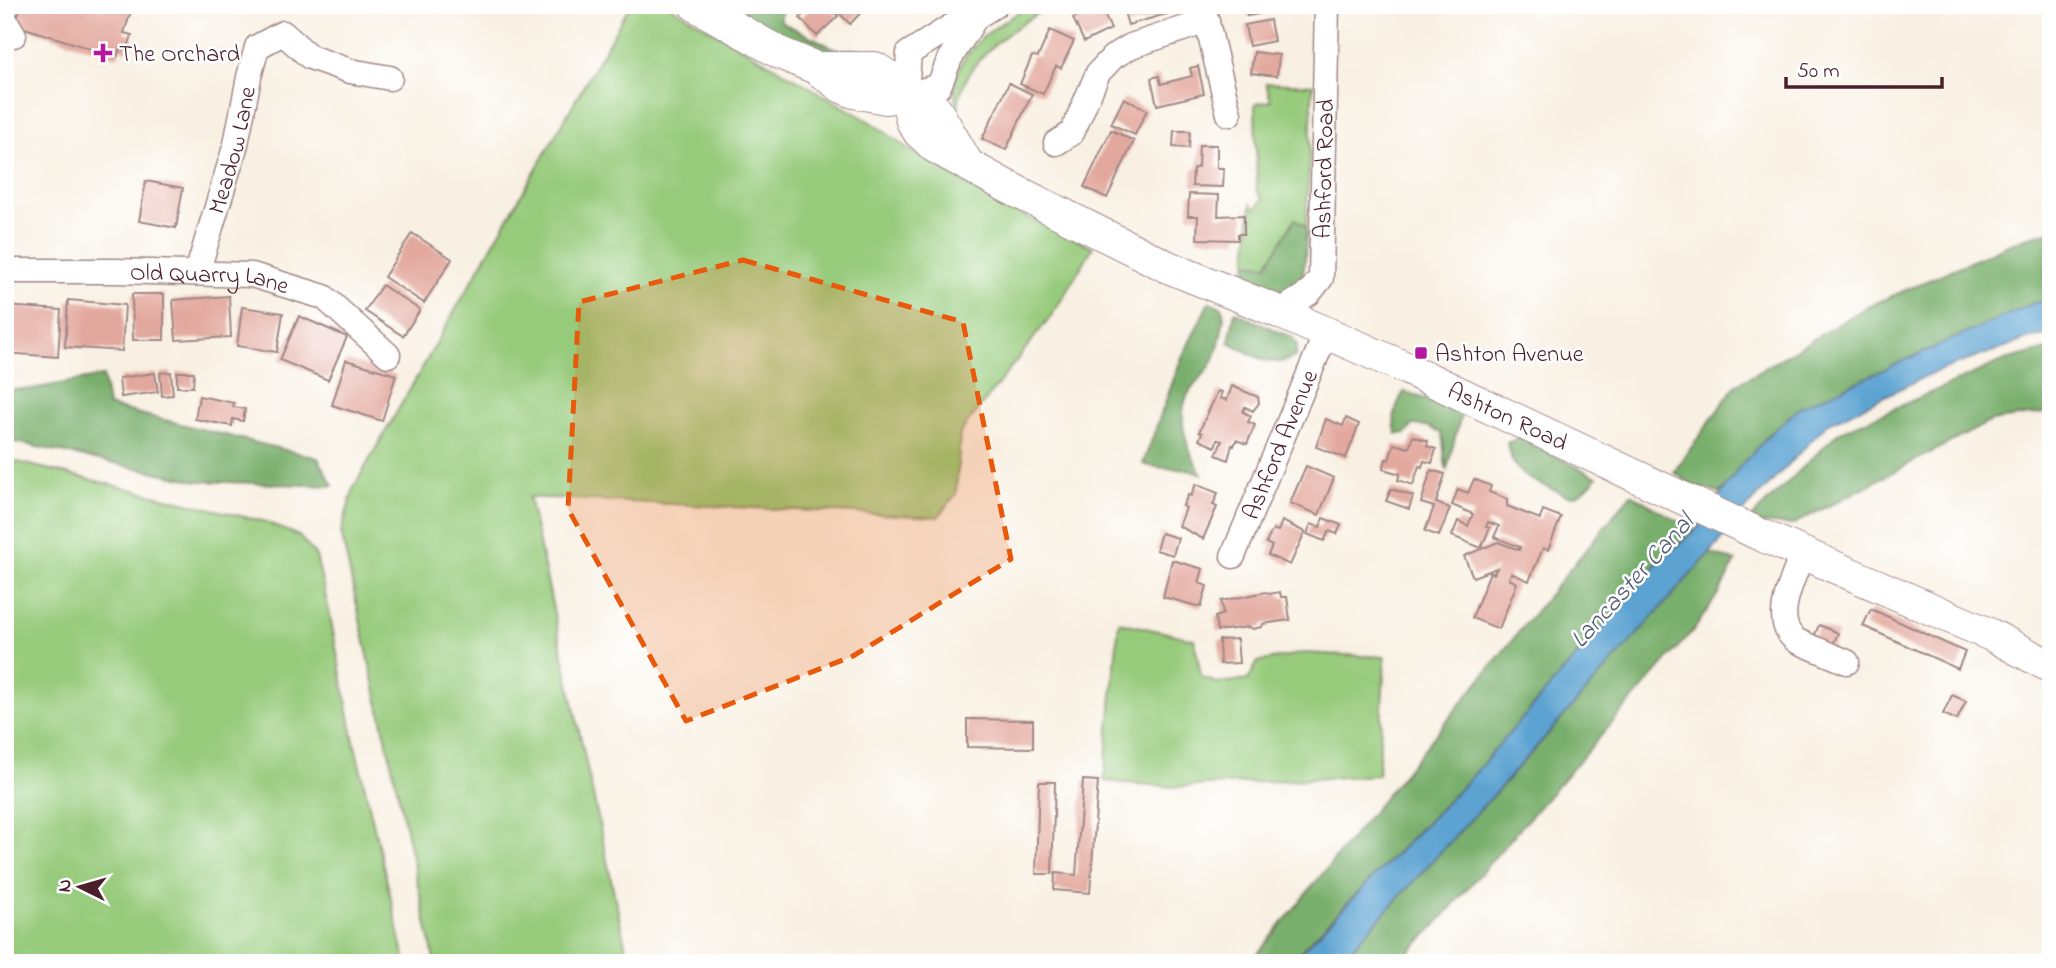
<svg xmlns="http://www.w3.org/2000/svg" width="2056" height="968" font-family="'Indie Flower',sans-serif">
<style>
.green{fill:#97cb7c;stroke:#707554;stroke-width:2}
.forest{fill:#79af6c;stroke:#62674c;stroke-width:2}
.water{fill:#5ca3d2;stroke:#53617e;stroke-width:2}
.building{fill:#e3a89d}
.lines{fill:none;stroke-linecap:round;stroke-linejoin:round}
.minor-casing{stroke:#a18886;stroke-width:27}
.major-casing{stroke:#a18886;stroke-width:34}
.minor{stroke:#fff;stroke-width:24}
.major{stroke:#fff;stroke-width:32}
.marked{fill:#e8590c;fill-opacity:0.2;stroke:#e8590c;stroke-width:5;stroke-dasharray:14 9;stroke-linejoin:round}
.poi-dot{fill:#b5179e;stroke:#fff;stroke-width:2.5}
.labels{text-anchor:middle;stroke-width:5;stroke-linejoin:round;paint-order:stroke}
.poi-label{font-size:24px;fill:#4a1f2b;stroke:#fff;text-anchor:start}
.street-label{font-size:24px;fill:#4a1f2b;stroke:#fff}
.water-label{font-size:26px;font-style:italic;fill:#525a76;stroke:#fff}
</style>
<rect width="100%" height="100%" fill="#fff"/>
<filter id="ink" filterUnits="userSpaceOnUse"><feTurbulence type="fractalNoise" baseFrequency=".0143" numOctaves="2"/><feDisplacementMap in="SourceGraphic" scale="14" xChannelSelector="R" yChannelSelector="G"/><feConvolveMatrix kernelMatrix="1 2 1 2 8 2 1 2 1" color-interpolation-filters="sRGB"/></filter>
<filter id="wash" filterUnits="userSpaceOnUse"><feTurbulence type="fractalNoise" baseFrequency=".00686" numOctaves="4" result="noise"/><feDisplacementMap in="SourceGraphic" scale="28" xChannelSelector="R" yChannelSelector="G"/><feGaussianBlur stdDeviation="1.57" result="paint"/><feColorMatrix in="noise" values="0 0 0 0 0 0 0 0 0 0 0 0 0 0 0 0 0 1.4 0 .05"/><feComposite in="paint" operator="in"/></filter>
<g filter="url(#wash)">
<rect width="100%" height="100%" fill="#f8f0e2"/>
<!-- green -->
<path class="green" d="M630,5H668L872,123L910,150L999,204L1093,247L1054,312L960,433L956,494L938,517L529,497L629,963H435L341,532L354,487Z
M1031,5H1051C1014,28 959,61 958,110C941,58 993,27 1031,5Z
M1266,83L1313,85L1306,227L1295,220L1267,265L1247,263L1251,204L1256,209L1263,198L1257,191L1255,104L1271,101Z
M5,459L266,522L299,536L316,556L329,611L353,737L406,963H5Z
M1119,622L1194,639L1201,676L1216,683L1248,680L1258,662L1304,653L1385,657L1378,775L1175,787L1104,781Z"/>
<!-- forest -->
<path class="forest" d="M725,5H781V22L834,48L841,50L857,49V59L826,57L791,45Z
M1295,219L1306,227C1305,279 1308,305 1245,280L1247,263L1267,265Z
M2051,231V301L2034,303L1801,407L1771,433L1720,493L1693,486L1674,472L1735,386L1865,308L2022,239Z
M1209,302L1222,307C1225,317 1223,324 1221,334C1219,344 1216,357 1211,365C1204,376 1193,384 1187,396C1176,421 1188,452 1202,474C1182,466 1163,471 1143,464L1180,362Z
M1235,312L1293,338L1297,346L1296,356C1272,372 1251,353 1229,342Z
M2051,348V412L1991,421L1792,525L1746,523L1838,433L2005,360Z
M103,376L108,406L318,458L333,486L197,481L5,440V390L32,389Z
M1404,392L1462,411L1447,469C1442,456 1446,446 1441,433L1427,426L1413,425L1406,434H1397C1391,420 1396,404 1404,392Z
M1519,438L1597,477C1590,484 1582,496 1570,496C1566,496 1559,492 1555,490C1530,481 1511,472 1507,443Z
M1631,494L1695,531L1659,561L1475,773L1289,963H1250Z
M1709,553L1736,561L1718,594L1696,627L1432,929L1398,963H1338L1497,791Z"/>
<!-- water -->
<path class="water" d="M2051,301V334L2030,338L1930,374L1827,424L1744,511L1718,544L1497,791L1338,963H1290L1475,773L1659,561L1695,531L1741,465L1771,433L1800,407L2034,303Z"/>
<g id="blocks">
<!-- building -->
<path class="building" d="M21,5H91L102,9L103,5H133L124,33L132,35L127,51L120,48L117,57L15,25Z
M813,5H827L838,16L817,36L800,18Z
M831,5H868L850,24Z
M1100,5L1111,29L1084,42L1073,18Z
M1122,5H1171L1173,12L1128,25Z
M1245,5H1270L1271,12L1247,16Z
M1270,20L1274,41L1249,46L1245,25Z
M1050,30L1074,41L1061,68L1056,66L1043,94L1020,84L1032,56L1038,57Z
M1254,52L1279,55L1277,76L1251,73Z
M1198,66L1204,94L1157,105L1151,78L1159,76L1161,84L1192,76L1190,68Z
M1009,83L1032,94L1006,150L982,139Z
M1124,98L1147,110L1135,135L1111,124Z
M1111,130L1134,141L1107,198L1084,187Z
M1174,131H1190L1189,148L1173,147Z
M1199,145H1217V168H1224L1223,187L1192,186L1193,169L1198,167Z
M146,181L183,188L176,228L139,221Z
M1189,194L1219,195L1218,216L1244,215V234H1238V240L1197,239L1198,216H1188Z
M412,233L452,259L424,303L384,277Z
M382,285L420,310L403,336L365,311Z
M132,294H164V340H133Z
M229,296L231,337L176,340L173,300Z
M68,300L125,305L122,351L65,347Z
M5,306L61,310L58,357L5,353Z
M242,307L283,313L277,352L237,346Z
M299,316L347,337L328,380L280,360Z
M346,360L396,375L382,421L332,405Z
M171,372L173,395L162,396L160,373Z
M177,372H194L193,387H177Z
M155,373L158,392L121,397L119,378Z
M1232,386L1258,397L1259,403L1253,411L1245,407L1243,412L1251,416L1248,422L1255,425L1247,444L1236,440L1234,446L1232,445L1228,460L1216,455L1222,441L1217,440L1215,447L1199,440L1202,433L1199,432L1218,391L1222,392L1220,398L1227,400Z
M199,396L234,403L233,407L245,409L243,421L233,419L232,426L195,419Z
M1346,418L1359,424L1346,458L1316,447L1326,419L1343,426Z
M1413,436L1428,441L1427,446L1436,449L1432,463L1424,461L1422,467L1419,466L1413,485L1398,480L1400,474L1383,469L1386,459L1389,460L1394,444L1409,448Z
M1306,466L1334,478L1319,515L1290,503Z
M1431,470L1445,474L1436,503L1450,508L1439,536L1425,531L1434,507L1421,503Z
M1474,479L1491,486L1489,492L1507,499V506L1540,519L1543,510L1561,517L1548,550L1543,548L1529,581L1511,573L1509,579L1517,583L1499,629L1472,618L1490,572L1494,574L1497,568L1473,577L1464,556L1498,542L1519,550L1520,547L1494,537L1499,526L1488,522L1486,527L1490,528L1481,548L1452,536L1458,521L1468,526L1473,514L1452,505L1458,489L1468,493Z
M1196,484L1218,493L1213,505L1217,507L1203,539L1179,526L1186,508L1183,506L1188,495L1191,496Z
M1391,489L1413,496L1409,509L1386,501Z
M1323,518L1341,525L1337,534L1329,531L1324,541L1307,534L1311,524L1320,527Z
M1282,521L1305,532L1290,565L1268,555L1272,546L1266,543L1273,529L1278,531Z
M1161,533L1178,538L1173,555L1156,550Z
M1172,560L1203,569L1199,583L1207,586L1201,607L1163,597Z
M1266,592L1269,594L1280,592L1281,597H1287L1290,620L1263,624L1262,627L1253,629L1249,627L1217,631L1215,617L1223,614L1221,601Z
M1871,609L1965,652L1958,669L1863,626Z
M1819,625L1838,633L1832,647L1813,639Z
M1237,639L1239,663L1220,664L1219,640Z
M1952,695L1966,701L1957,720L1943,714Z
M967,719L1033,720V748L967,747Z
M1083,780L1098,781L1090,893L1054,890L1055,873L1076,875Z
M1039,782H1055L1052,874H1036Z"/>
</g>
</g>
<g filter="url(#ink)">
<use href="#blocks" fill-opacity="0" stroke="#a18886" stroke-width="2"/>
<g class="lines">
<defs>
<g id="minor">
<path d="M1203,6L1229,114"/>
<path d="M976,17L950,58L939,86L906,95L909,53L952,26L976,17L995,5"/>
<path d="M5,20L14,35"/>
<path d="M1056,143L1072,133L1098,73L1113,57L1131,46L1207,21"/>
<path id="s1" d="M5,271H116L252,275L324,297L388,355"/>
<path id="s2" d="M197,273L236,144L249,77L257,47L283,33L310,57L350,71L390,78"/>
<path id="s3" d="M1279,312L1309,293L1321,278L1327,5"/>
<path d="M1803,552C1794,578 1769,622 1797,641L1847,662"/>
<path id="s4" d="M1233,556L1326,333"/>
</g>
<g id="major">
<path d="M695,5L780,53L816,68L842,87L854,92L886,98L906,95"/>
<path d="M816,68H875L889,77L906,95L936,110L967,163"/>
<path id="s5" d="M906,95L912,121L919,132L935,147L1008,187L1168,267L1279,312L1408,369L1761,535L1991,635L2051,667"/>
</g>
</defs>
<!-- minor casing -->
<use href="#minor" class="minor-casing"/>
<!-- major casing -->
<use href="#major" class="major-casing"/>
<!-- minor -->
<use href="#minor" class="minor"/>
<!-- major -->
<use href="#major" class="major"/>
</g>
</g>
<!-- marked area -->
<path class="marked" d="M743,260L963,322L1011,559L853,656L686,721L568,509L579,302Z"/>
<!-- markers -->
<g class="poi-dot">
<path d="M99.5 42.5h7v7h7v7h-7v7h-7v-7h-7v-7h7z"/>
<rect x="1414" y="346" width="14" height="14" rx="3.5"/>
</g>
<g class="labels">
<!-- poi labels -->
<g class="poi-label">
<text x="119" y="61">The Orchard</text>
<text x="1435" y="361">Ashton Avenue</text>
</g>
<!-- street labels -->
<g class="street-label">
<text dy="8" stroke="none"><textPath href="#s2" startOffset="128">Meadow Lane</textPath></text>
<text dy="8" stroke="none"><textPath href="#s3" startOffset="164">Ashford Road</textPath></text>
<text dy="8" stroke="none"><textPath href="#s1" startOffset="205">Old Quarry Lane</textPath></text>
<text dy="8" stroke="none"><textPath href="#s5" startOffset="695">Ashton Road</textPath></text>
<text dy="8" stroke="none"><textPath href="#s4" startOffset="121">Ashford Avenue</textPath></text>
</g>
<!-- water labels -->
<g class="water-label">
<text transform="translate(1631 580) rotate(-48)" y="9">Lancaster Canal</text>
</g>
</g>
<!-- margin -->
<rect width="2056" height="968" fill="none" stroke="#fff" stroke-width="28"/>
<!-- north arrow -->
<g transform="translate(80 887) rotate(275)" stroke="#ffffff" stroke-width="5" paint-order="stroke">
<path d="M0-5L12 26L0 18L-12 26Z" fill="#4a1f2b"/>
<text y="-10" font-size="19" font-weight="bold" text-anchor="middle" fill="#4a1f2b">N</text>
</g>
<!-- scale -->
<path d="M1786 77v10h156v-10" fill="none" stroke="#4a1f2b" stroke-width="3.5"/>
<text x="1797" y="77" font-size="21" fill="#4a1f2b" stroke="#ffffff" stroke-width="5" paint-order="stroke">50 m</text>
</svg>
